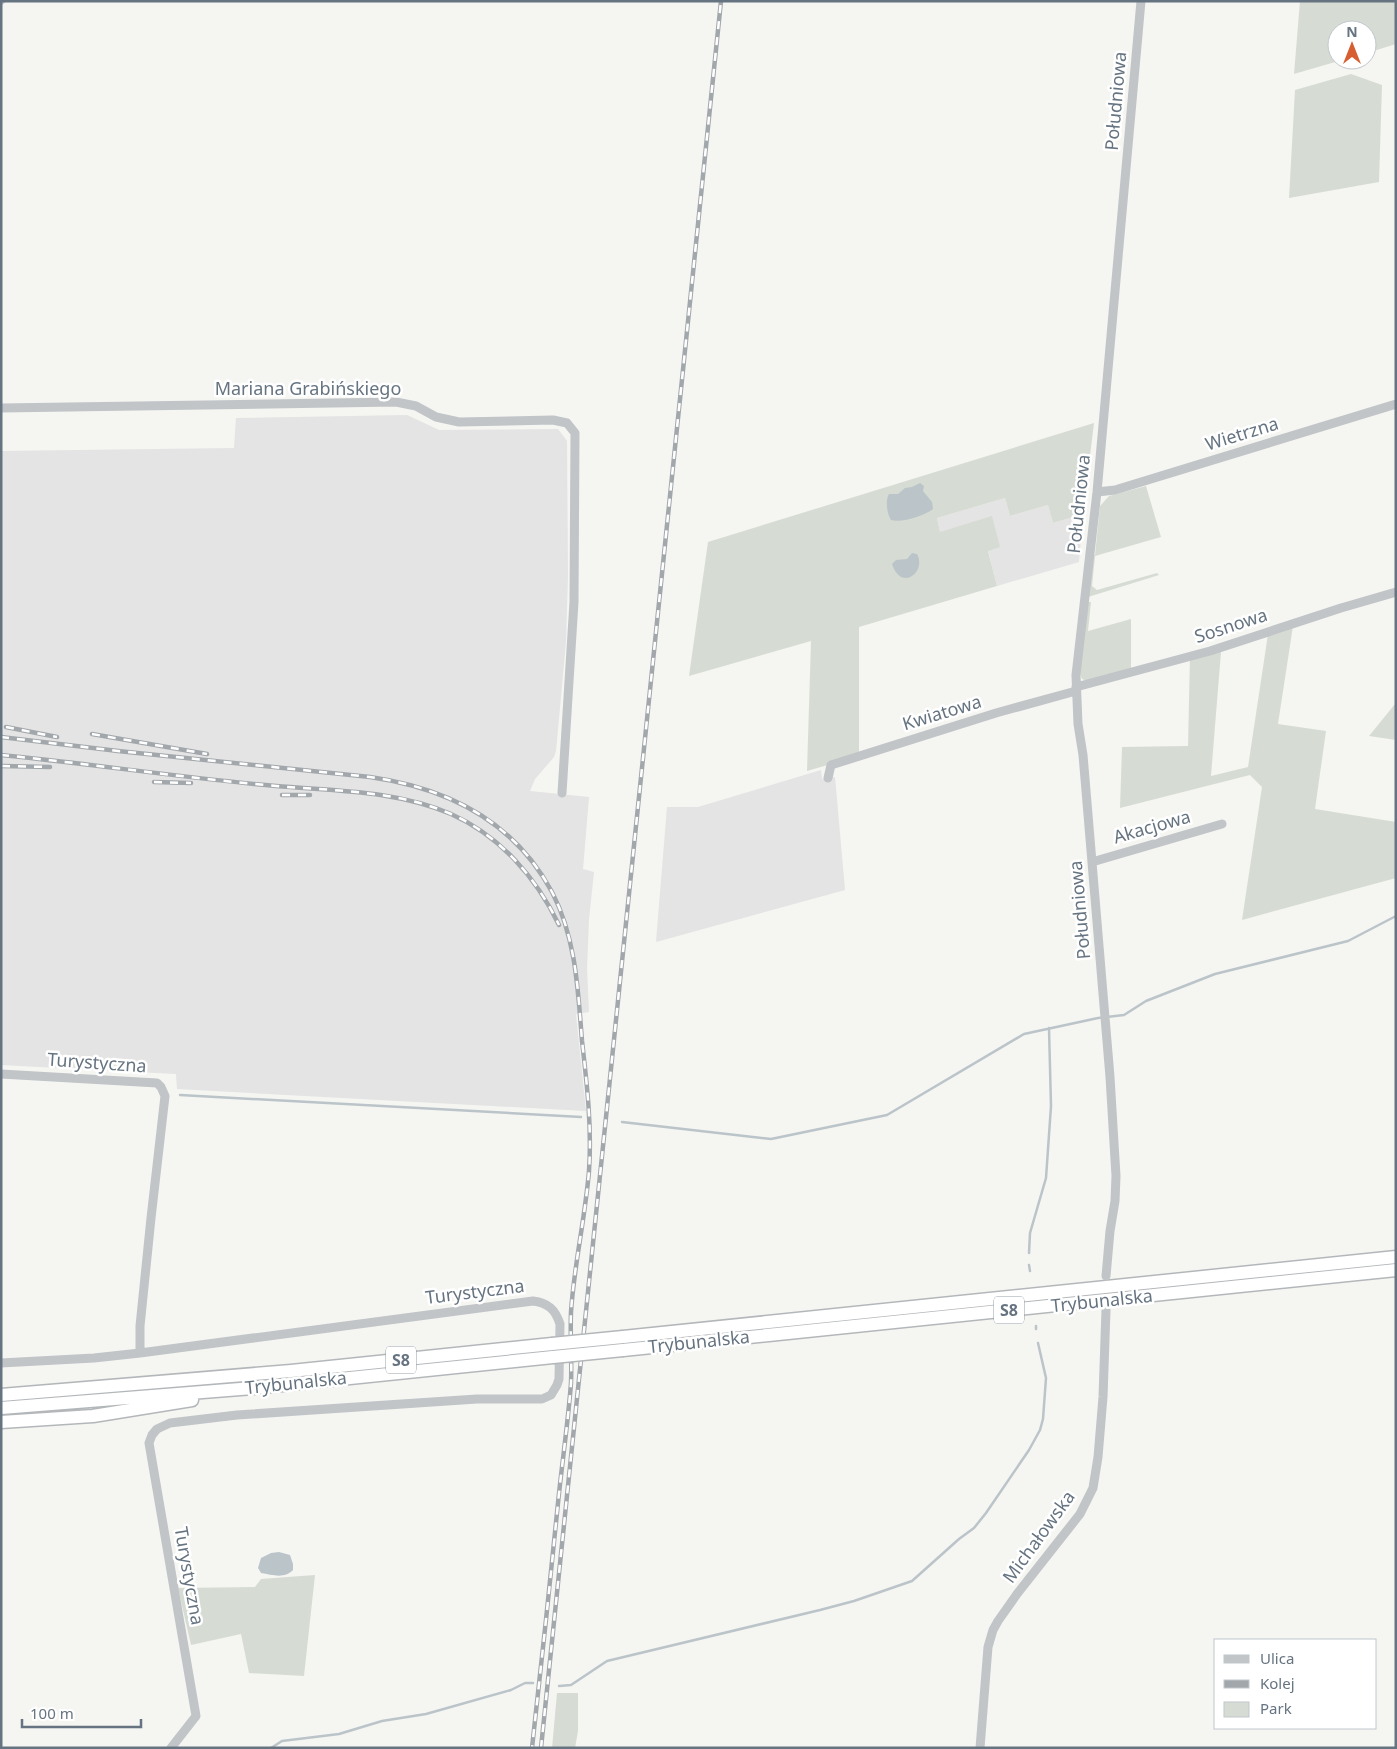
<svg xmlns="http://www.w3.org/2000/svg" width="1397" height="1749" font-family="'Noto Sans',sans-serif">
<style>
.built{fill:#e3e4e3}
.green{fill:#d6dcd3}
.water{fill:#bbc4c9}
.lines{fill:none;stroke-linecap:round;stroke-linejoin:round}
.stream{stroke:#bbc4c9;stroke-width:2.5}
.highway-casing{stroke:#b4b7ba;stroke-width:15}
.minor{stroke:#c1c5c8;stroke-width:9}
.highway{stroke:#fff;stroke-width:12}
.rail-casing{stroke:#a2a7ac;stroke-width:4.5}
.rail{stroke:#fff;stroke-width:2.5;stroke-dasharray:8;stroke-linecap:butt}
.highway-bridge-casing{stroke:#b4b7ba;stroke-width:15;stroke-linecap:butt}
.highway-bridge{stroke:#fff;stroke-width:12}
.labels{text-anchor:middle;stroke-width:5;stroke-linejoin:round;paint-order:stroke}
.shield{fill:#fff;stroke:#949ea7;stroke-width:1}
.shield-label{font-size:16px;font-weight:bold;fill:#667481}
.street-label{font-size:18px;fill:#667481;stroke:#fff}
</style>
<rect width="100%" height="100%" fill="#f5f5f2"/>
<!-- built -->
<path class="built" d="M407,415L439,430L558,429L567,441L568,576L566,642L556,751L554,757L535,779L530,791L589,797L583,869L594,872L589,919L587,968L589,1012L576,1014L586,1111L177,1089L176,1074L1,1065V451L234,448L236,418Z
M1005,498L1010,516L1048,505L1053,523L1083,514L1079,562L997,586L988,550L940,532L937,518Z
M821,770L822,779L835,777L845,890L656,942L667,807H698Z"/>
<!-- green -->
<path class="green" d="M1300,1H1396V44L1367,53V30H1337V60H1342L1294,74Z
M1351,74L1382,85L1379,182L1289,198L1295,90Z
M1094,423L1083,514L1053,523L1048,505L1010,516L1005,498L937,518L940,532L992,516L1000,547L988,551L997,586L859,627V756L807,771L811,641L689,676L708,542Z
M1146,486L1161,537L1095,556L1092,586L1097,590L1157,573L1159,575L1088,597L1093,555H1095L1100,506L1109,496Z
M1088,602H1091L1088,631L1131,619V668L1087,681L1082,679L1080,674Z
M1293,626L1278,724L1326,731L1315,809L1396,822V878L1242,920L1262,787L1250,775L1120,808L1122,747L1188,746L1190,656L1215,649L1221,652L1211,776L1248,767L1268,634Z
M1396,703V740L1369,736L1395,704Z
M315,1575L304,1676L249,1673L241,1634L191,1645L178,1588L255,1587L261,1579Z
M557,1693H578V1731L575,1748H552Z"/>
<!-- water -->
<path class="water" d="M920,483L924,486L923,491L932,502L933,509C924,516 902,523 891,520C887,514 885,500 889,494H898L905,488L912,487Z
M912,553L917,554C927,572 901,592 892,564L896,560L907,559Z
M279,1552L290,1555L293,1564V1570C284,1579 273,1575 261,1573L258,1568L261,1558L271,1553Z"/>
<g class="lines">
<!-- stream -->
<path class="stream" d="M1,4L5,1
M180,1095L581,1117
M622,1122L771,1139L887,1115L1024,1034L1098,1018L1124,1015L1146,1001L1215,974L1348,941L1396,916
M1029,1253L1030,1233L1046,1178L1051,1106L1049,1028
M1029,1265L1030,1271
M1036,1326V1329
M559,1686L571,1685L607,1661L820,1610L854,1601L912,1581L959,1539L974,1528L986,1513L1029,1450L1040,1430L1043,1419L1046,1378L1038,1343
M271,1748L282,1741L339,1734L382,1721L426,1714L511,1690L525,1683H533"/>
<defs>
<path id="highway" d="M623,1337L1396,1257
M623,1350L1396,1270
M1,1395L291,1371L552,1344
M1,1408L253,1388L553,1357
M1,1422L93,1416L192,1400"/>
</defs>
<!-- highway casing -->
<use href="#highway" class="highway-casing"/>
<!-- minor -->
<path class="minor" d="M1,408L396,402L416,406L436,417L459,422L553,420L567,423L575,433L574,602L562,793
M1097,492L1115,490L1396,404
M1076,687L1210,651L1341,608L1396,592
M828,778L831,765L996,713L1076,691
M1092,862L1222,824
M1,1074L157,1083L161,1087L165,1096L151,1218L140,1326V1353
M1106,1276L1110,1231L1115,1201L1116,1176L1110,1077L1083,755L1078,724L1076,675L1097,492L1141,1
M1,1363L94,1358L140,1353L533,1301C548,1303 555,1309 560,1324L559,1379L557,1385L551,1395L542,1399H477L237,1415L170,1423L157,1429L152,1435L149,1443L196,1716L171,1748
M980,1748L988,1647L993,1630L998,1621L1017,1594L1080,1514L1093,1488L1098,1457L1103,1397L1106,1310"/>
<!-- highway -->
<use href="#highway" class="highway"/>
<defs>
<path id="rail" d="M6,727L57,737
M92,734L207,754
M1,737L118,751L370,777C447,788 514,821 552,892C576,938 578,990 582,1041C587,1084 592,1128 589,1171C585,1219 574,1265 571,1312C570,1336 572,1360 571,1383C568,1423 562,1463 558,1503C550,1585 541,1666 532,1748
M1,755C93,764 184,778 276,786C334,791 396,790 451,814C500,836 536,877 559,925
M2,766L50,767
M154,782L191,783
M282,795H310
M541,1748L721,1"/>
</defs>
<!-- rail casing -->
<use href="#rail" class="rail-casing"/>
<!-- rail -->
<use href="#rail" class="rail"/>
<defs>
<path id="highway-bridge" d="M552,1344L623,1337
M553,1357L623,1350"/>
</defs>
<!-- highway-bridge casing -->
<use href="#highway-bridge" class="highway-bridge-casing"/>
<!-- highway-bridge -->
<use href="#highway-bridge" class="highway-bridge"/>
</g>
<g class="labels">
<!-- shield labels -->
<g class="shield">
<rect x="994" y="1296.5" width="30" height="27" rx="4"/>
<rect x="386" y="1346.5" width="30" height="27" rx="4"/>
</g>
<g class="shield-label">
<text x="1009" y="1316">S8</text>
<text x="401" y="1366">S8</text>
</g>
<!-- street labels -->
<g class="street-label">
<text transform="translate(1116 101) rotate(-85)" y="6">Południowa</text>
<text x="308" y="395">Mariana Grabińskiego</text>
<text transform="translate(1242 434) rotate(-17)" y="6">Wietrzna</text>
<text transform="translate(1079 504) rotate(-84)" y="6">Południowa</text>
<text transform="translate(1231 626) rotate(-18)" y="6">Sosnowa</text>
<text transform="translate(942 713) rotate(-17)" y="6">Kwiatowa</text>
<text transform="translate(1152 827) rotate(-16)" y="6">Akacjowa</text>
<text transform="translate(1080 910) rotate(-95)" y="6">Południowa</text>
<text transform="translate(97 1063) rotate(4)" y="6">Turystyczna</text>
<text transform="translate(475 1292) rotate(-7)" y="6">Turystyczna</text>
<text transform="translate(1102 1301) rotate(-6)" y="6">Trybunalska</text>
<text transform="translate(699 1342) rotate(-6)" y="6">Trybunalska</text>
<text transform="translate(296 1383) rotate(-6)" y="6">Trybunalska</text>
<text transform="translate(1039 1537) rotate(-54)" y="6">Michałowska</text>
<text transform="translate(189 1576) rotate(80)" y="6">Turystyczna</text>
</g>
</g>
<!-- border -->
<rect width="1397" height="1749" fill="none" stroke="#667481" stroke-width="5"/>
<!-- legend -->
<rect x="1214" y="1639" width="162" height="90" fill="#ffffff" stroke="#c2c7cd"/>
<rect x="1224" y="1655" width="25" height="8" fill="#c1c5c8" stroke="#c2c7cd"/>
<text x="1260" y="1664" font-size="15" fill="#667481">Ulica</text>
<rect x="1224" y="1680" width="25" height="8" fill="#a2a7ac" stroke="#c2c7cd"/>
<text x="1260" y="1689" font-size="15" fill="#667481">Kolej</text>
<rect x="1224" y="1702" width="25" height="15" fill="#d6dcd3" stroke="#c2c7cd"/>
<text x="1260" y="1714" font-size="15" fill="#667481">Park</text>
<!-- north arrow -->
<g transform="translate(1352 45)"><circle r="24" fill="#ffffff" stroke="#c2c7cd"/>
<path d="M0-4L9 19L0 12L-9 19Z" fill="#d75e30"/>
<text y="-8" font-size="14" font-weight="bold" text-anchor="middle" fill="#667481">N</text>
</g>
<!-- scale -->
<path d="M22 1719v8h119v-8" fill="none" stroke="#667481" stroke-width="2.5"/>
<text x="30" y="1719" font-size="15" fill="#667481" stroke="#ffffff" stroke-width="4" paint-order="stroke">100 m</text>
</svg>
